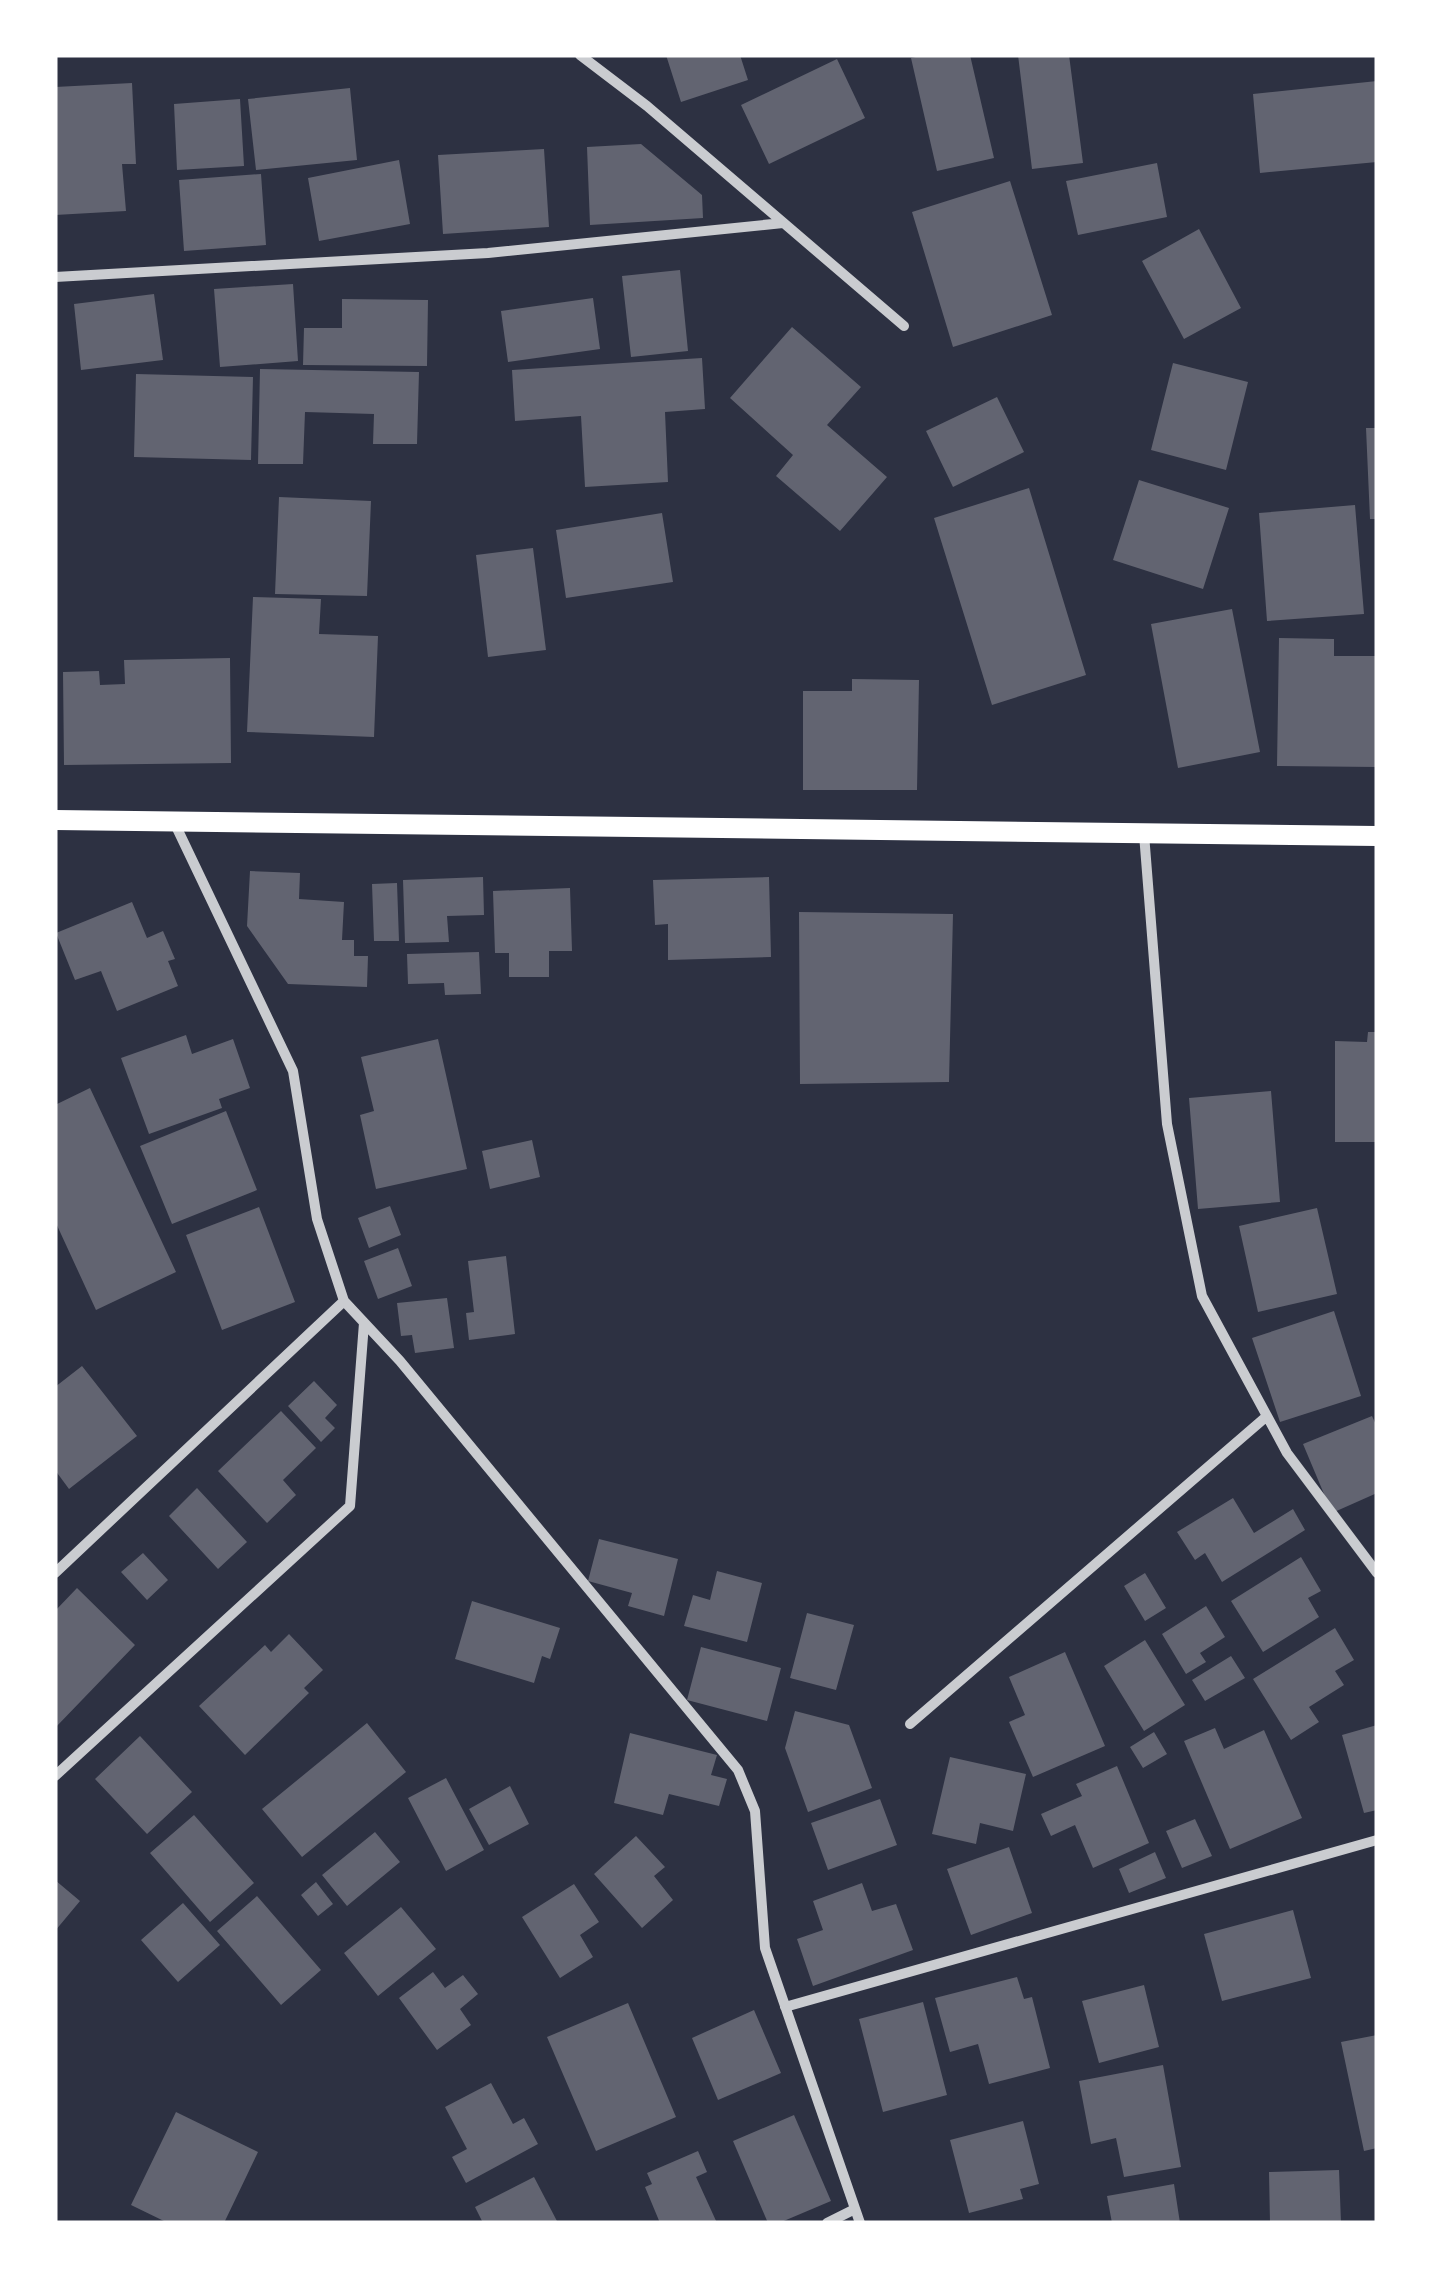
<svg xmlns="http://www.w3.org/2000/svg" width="1432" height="2278" font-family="'IBM Plex Sans',sans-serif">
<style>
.building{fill:#626471}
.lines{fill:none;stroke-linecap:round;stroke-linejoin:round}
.minor{stroke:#caccd0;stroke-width:10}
.secondary{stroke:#fff;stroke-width:20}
</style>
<rect width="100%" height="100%" fill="#2d3142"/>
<!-- building -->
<path class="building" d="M666,55H740L748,80L681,102Z
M925,55H970L994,158L937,171L911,58Z
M1018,55H1069L1083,163L1032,169Z
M837,59L865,118L769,164L741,105Z
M1377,81V162L1260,173L1253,94Z
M132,83L136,164H122L126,211L55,215V87Z
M350,88L357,160L256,170L248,99Z
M240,99L244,166L177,170L174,104Z
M641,144L702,195L703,218L590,225L587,147Z
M544,149L549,227L443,234L438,155Z
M399,160L410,224L319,241L308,178Z
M1157,163L1167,217L1078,235L1066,181Z
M261,174L266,245L184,251L179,180Z
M1010,181L1052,315L953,347L912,212Z
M1199,229L1241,308L1184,339L1142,261Z
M680,270L688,351L631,357L622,276Z
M293,284L298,361L220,367L214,289Z
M154,294L163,360L81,370L74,304Z
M593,298L600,349L508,362L501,311Z
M342,299L428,300L427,366L303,365L304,328H342Z
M792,327L861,387L827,425L887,477L840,531L776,476L793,455L730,398Z
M702,358L705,409L665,412L668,482L585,487L581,416L515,421L512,370Z
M1173,363L1248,382L1226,470L1151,450Z
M260,369L419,372L417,444H373L374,414L305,412L303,464H258Z
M136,374L253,377L251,460L134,457Z
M997,397L1024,452L953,487L926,431Z
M1366,428H1377V519H1370Z
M1139,480L1229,508L1203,589L1113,560Z
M1029,488L1086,675L992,705L934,518Z
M279,497L371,501L367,596L275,594Z
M1355,505L1364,614L1267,621L1259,513Z
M662,513L673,582L566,598L556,530Z
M533,548L546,650L488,657L476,555Z
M253,597L321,599L319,634L378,636L374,737L247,732Z
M1232,609L1260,752L1178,768L1151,624Z
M1279,638L1334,639V656H1377V767L1277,766Z
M230,658L231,763L64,765L63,672L99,671L100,685L125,684L124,660Z
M852,679L919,680L917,790H803V691H852Z
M250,871L300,873L299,899L344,902L342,940H354V956H368L367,987L288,984L247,926Z
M483,877L484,915L447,916L449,942L405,943L403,880Z
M769,877L771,957L668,960V924L655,925L653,880Z
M397,883L399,941H374L372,884Z
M570,888L572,951H549V977H509V953H495L493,891Z
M132,902L147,938L163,931L175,959L168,961L178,986L117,1011L101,971L75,980L56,933Z
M799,912L953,914L949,1082L800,1084Z
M479,952L481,994L445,995L444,983L408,984L407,954Z
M1368,1032H1377V1142H1335V1041L1367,1042Z
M186,1035L192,1054L233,1039L250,1088L219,1099L222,1108L149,1134L121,1058Z
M438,1039L467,1169L376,1189L360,1115L374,1111L361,1057Z
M90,1088L176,1272L96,1310L55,1221V1105Z
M1271,1091L1280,1202L1198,1209L1189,1098Z
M226,1111L257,1190L172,1224L140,1146Z
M532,1140L540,1177L490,1189L482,1151Z
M390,1206L401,1235L369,1248L358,1218Z
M259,1207L295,1302L222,1330L186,1235Z
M1317,1208L1337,1294L1258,1312L1239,1226Z
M398,1248L412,1286L378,1299L364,1261Z
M506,1256L515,1334L469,1340L466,1313L474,1312L468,1261Z
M447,1298L454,1348L415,1353L412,1335L401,1336L397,1303Z
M1334,1311L1361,1396L1280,1422L1252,1338Z
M82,1366L137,1436L69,1489L55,1470V1387Z
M314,1381L337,1405L325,1418L335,1428L321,1442L288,1406Z
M281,1411L316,1448L283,1480L296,1495L267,1523L218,1471Z
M1372,1416L1377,1427V1493L1332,1513L1303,1444Z
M197,1488L247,1542L218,1569L169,1516Z
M1233,1498L1254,1533L1293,1509L1305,1530L1222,1582L1205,1553L1195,1560L1177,1532Z
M599,1539L678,1559L664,1616L628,1606L632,1593L588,1581Z
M143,1553L168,1580L147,1600L121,1572Z
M1301,1557L1321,1591L1308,1598L1319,1617L1263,1652L1231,1601Z
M717,1571L762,1583L747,1642L684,1626L693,1595L710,1600Z
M1145,1573L1166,1608L1145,1621L1124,1586Z
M77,1588L135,1645L55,1728V1611Z
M472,1601L560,1628L550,1659L542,1656L534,1683L455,1659Z
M1206,1606L1225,1637L1200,1653L1206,1662L1186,1674L1162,1634Z
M807,1613L854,1625L836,1690L790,1678Z
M1335,1628L1354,1660L1335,1671L1344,1685L1309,1707L1319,1722L1291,1740L1253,1679Z
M289,1634L323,1670L304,1688L309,1693L245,1755L199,1706L265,1645L271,1652Z
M1145,1640L1185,1705L1144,1731L1104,1666Z
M701,1647L781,1668L767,1721L687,1700Z
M1065,1652L1105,1746L1033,1777L1009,1722L1025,1715L1009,1677Z
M1231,1656L1245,1678L1205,1701L1192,1680Z
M795,1711L849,1725L872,1788L808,1812L785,1748Z
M367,1723L406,1772L302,1857L262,1809Z
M1377,1725V1810L1364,1813L1342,1735Z
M1215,1728L1224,1749L1264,1730L1302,1818L1230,1849L1184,1741Z
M1154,1732L1167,1754L1143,1768L1130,1747Z
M630,1733L717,1755L711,1775L727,1779L719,1806L669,1794L663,1815L614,1803Z
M140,1736L192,1792L147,1834L95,1779Z
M950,1757L1026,1774L1013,1831L980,1823L976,1844L932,1834Z
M1117,1766L1149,1843L1093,1868L1075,1825L1051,1836L1041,1814L1082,1796L1076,1784Z
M446,1778L484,1850L446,1871L408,1798Z
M510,1786L529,1824L489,1845L469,1809Z
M880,1799L897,1845L828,1870L811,1823Z
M194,1815L254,1883L210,1922L150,1853Z
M1195,1819L1212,1856L1182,1868L1166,1831Z
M375,1832L400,1862L347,1906L322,1875Z
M636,1836L665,1867L654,1876L673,1900L642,1928L594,1874Z
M1009,1847L1032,1913L971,1935L947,1869Z
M1155,1852L1166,1878L1129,1893L1119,1869Z
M55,1880L80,1901L55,1931Z
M316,1882L333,1904L318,1916L301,1895Z
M862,1883L872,1911L896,1904L913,1950L813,1986L797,1939L823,1930L813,1901Z
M574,1884L599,1922L580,1935L593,1957L560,1978L522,1917Z
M257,1896L321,1970L281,2005L217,1931Z
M183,1903L220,1945L178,1982L141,1940Z
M401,1907L436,1949L378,1996L344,1953Z
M1293,1910L1311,1978L1222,2001L1204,1934Z
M433,1972L445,1988L463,1975L478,1994L460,2009L471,2025L437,2050L399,1998Z
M1017,1977L1024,1999L1032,1997L1050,2068L989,2084L978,2044L950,2052L935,1998Z
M1144,1985L1159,2047L1099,2063L1082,2001Z
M923,2002L947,2095L883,2112L859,2019Z
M628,2003L676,2117L596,2151L547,2037Z
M754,2010L781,2073L718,2100L692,2038Z
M1377,2035V2148L1364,2151L1341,2042Z
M1163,2065L1181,2167L1124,2177L1116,2138L1091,2144L1079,2081Z
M491,2083L513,2124L524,2118L538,2144L466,2183L452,2157L467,2149L445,2107Z
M176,2112L258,2152L224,2223H168L131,2205Z
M794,2115L831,2201L779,2223H768L733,2141Z
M1023,2121L1039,2184L1020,2189L1023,2199L969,2213L950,2140Z
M698,2151L707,2172L696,2177L717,2223H660L645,2187L652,2184L647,2173Z
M1339,2170L1341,2223H1270L1269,2172Z
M534,2177L558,2223H483L475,2207Z
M1174,2184L1180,2223H1112L1107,2196Z"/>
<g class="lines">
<!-- minor -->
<path class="minor" d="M580,55L647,106L904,326
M55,277L488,253L783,223
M174,822L293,1071L317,1219L344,1301L400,1361L738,1770L755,1811L765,1948L860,2223
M1144,834L1167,1124L1202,1296L1287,1453L1377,1573
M55,1573L344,1301
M910,1724L1267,1416
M55,1776L350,1506L364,1323
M785,2007L1377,1840
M827,2223L855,2209"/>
<!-- secondary -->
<path class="secondary" d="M55,820L1377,836"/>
</g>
<!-- border -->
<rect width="1432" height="2278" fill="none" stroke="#ffffff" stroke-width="115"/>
</svg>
